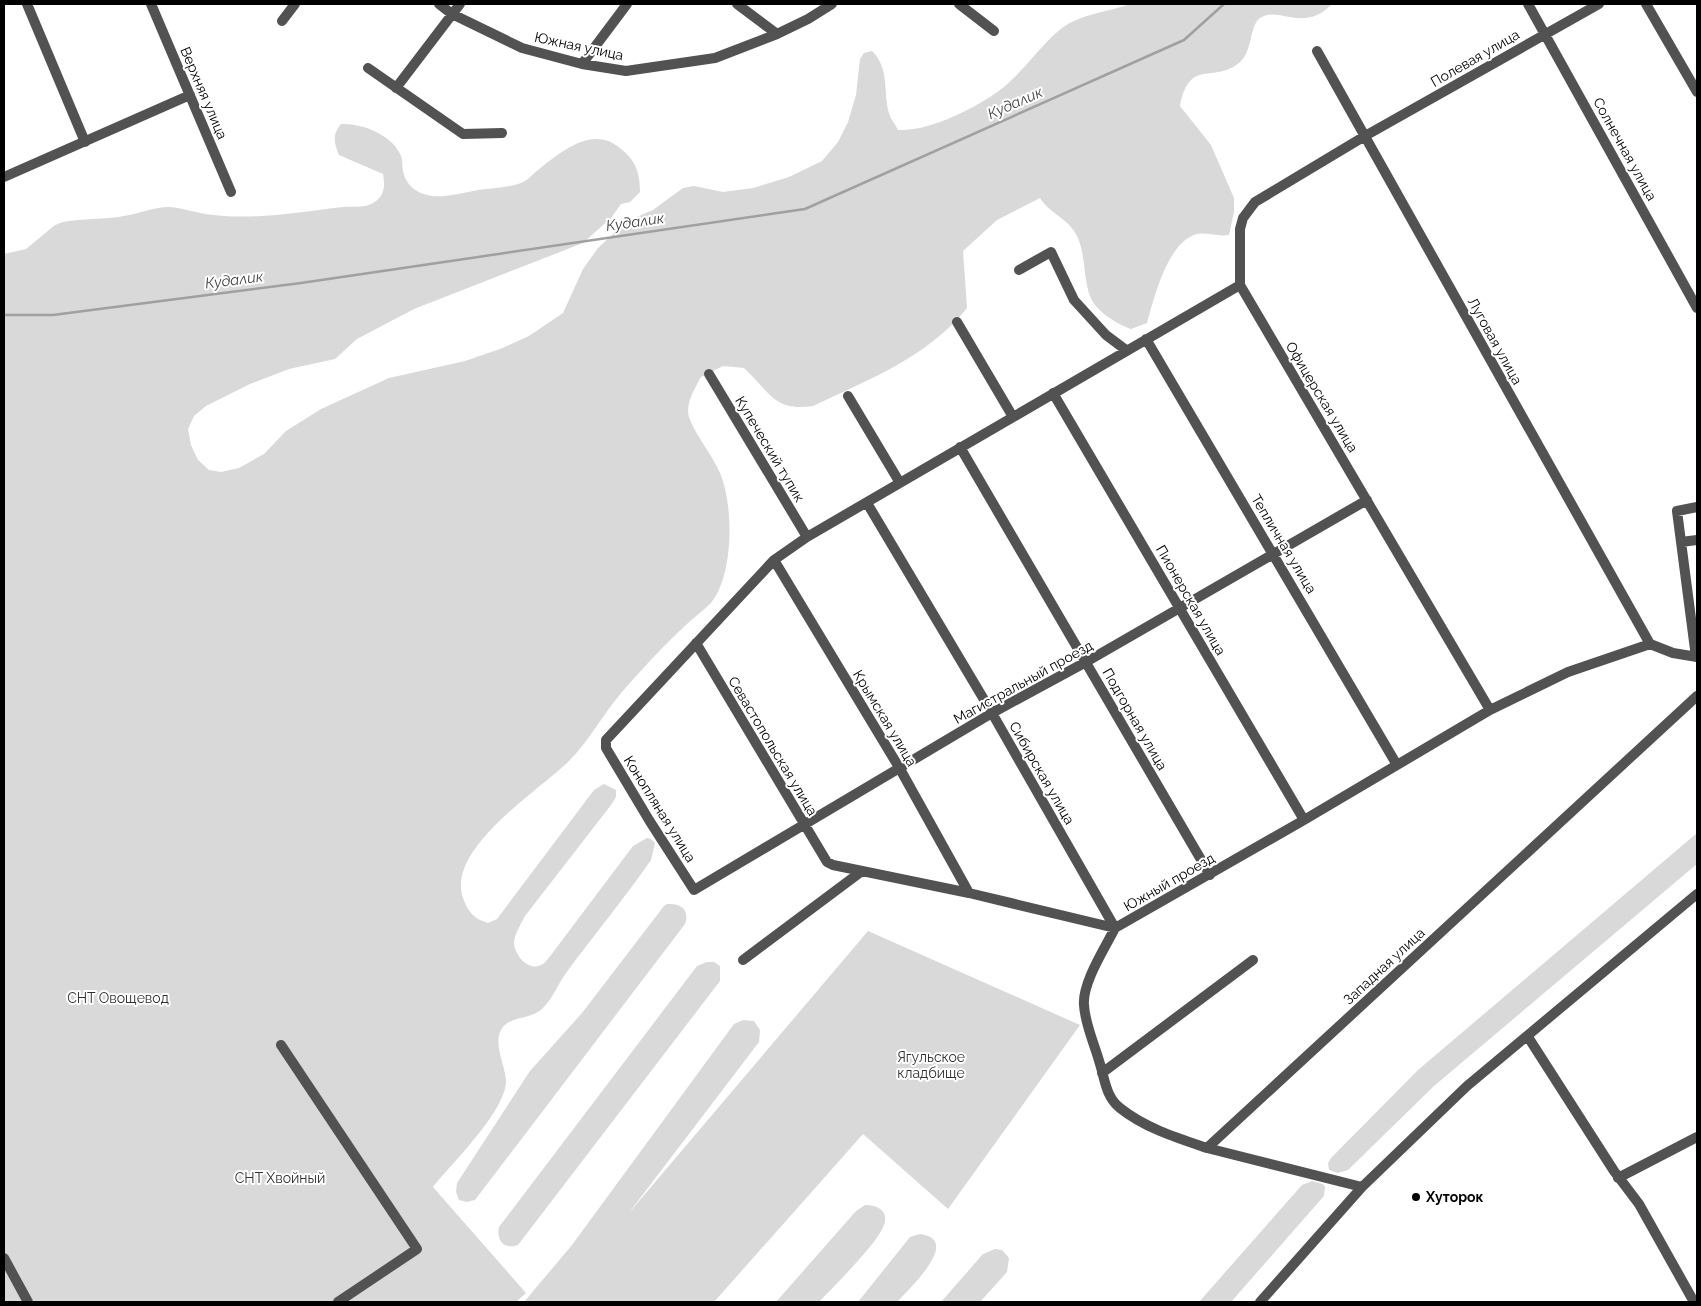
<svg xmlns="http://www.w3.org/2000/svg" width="1701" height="1306" font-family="Raleway,sans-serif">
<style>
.green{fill:#d9d9d9}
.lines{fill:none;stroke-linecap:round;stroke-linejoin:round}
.stream{stroke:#a0a0a0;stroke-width:2.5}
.minor{stroke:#525252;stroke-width:10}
.poi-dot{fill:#000;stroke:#fff;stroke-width:2}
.labels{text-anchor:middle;stroke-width:4;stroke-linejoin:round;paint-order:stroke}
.street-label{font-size:14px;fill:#000;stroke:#fff}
.park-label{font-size:14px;fill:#303030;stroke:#fff}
.poi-label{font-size:14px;font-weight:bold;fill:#000;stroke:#fff;text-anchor:start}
.water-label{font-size:15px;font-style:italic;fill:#414141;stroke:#fff}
</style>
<rect width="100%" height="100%" fill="#fff"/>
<!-- green -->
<path class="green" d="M1130,4H1332C1303,34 1279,5 1260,18C1249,26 1253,52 1239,63C1213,84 1190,57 1180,106L1211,145L1234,198V212L1229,235C1217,237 1205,231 1194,235C1167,245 1154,298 1147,323L1131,329C1117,324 1095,311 1090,296C1083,277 1086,255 1077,236C1068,218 1050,214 1040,198L997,220L963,251L967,308C928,357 868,380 813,406C774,412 770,392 744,368L723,366L701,377C695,388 685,404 689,417C695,435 712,454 720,473C734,505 734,577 710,604C703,611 694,617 687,624C664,645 642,669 622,692C603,714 589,741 569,761C539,791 446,848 463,898C468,912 474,919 488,923L497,919L594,790L604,784L616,790V797L611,805L525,916C521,924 515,933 514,942C514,955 529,973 543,964C546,962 549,957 551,955L633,846L647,838L651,839L655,843L651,860C624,899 594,935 566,973C558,984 553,998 543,1008C532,1020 509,1015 501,1030C493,1045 506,1066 506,1082C504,1113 453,1162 433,1187L526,1293L516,1302H4V254L26,249L55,225L63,222C83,218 104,220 124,216C139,214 153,207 169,207C184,208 199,214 214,215C257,220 300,212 343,207C355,206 365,209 376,201C385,194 385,185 383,174L339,155C334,143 332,135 341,124C362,123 393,135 401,156C403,161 402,167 403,171C407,191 426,198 444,196C455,195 467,192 478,190C492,188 510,188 523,182C528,180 533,174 538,170C561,152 593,124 621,149C636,161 640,173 640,192L630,202L621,204L611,218L583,243L414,309L357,339L335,359L289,369L250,384L206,406L194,416L188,429L191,445L198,460L209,470L221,472L239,468L264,454L286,431L321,409L389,378L465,361L500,349L529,336L563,313L583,269L598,248L627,221L653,210L683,188L694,186L723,192L753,188L789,177L822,161L838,142L848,122L856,95L860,59L864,53L872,51C891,70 882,93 890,116C892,121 896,125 898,130C928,132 976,108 1000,90C1023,73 1039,46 1062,28C1081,14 1108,12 1130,4Z
M1697,833V864L1434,1086L1348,1170L1338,1173L1329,1170L1328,1163L1331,1158L1418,1070Z
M667,904C681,903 690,910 685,924L475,1200L467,1202L459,1200L456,1192L457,1183L530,1071L582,1013L664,906Z
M868,931L1080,1025L948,1209L863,1134L714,1302H524L572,1245L734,1024L743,1020L754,1021L760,1030L759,1042L628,1214Z
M707,962H714L720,966V981L518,1245C504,1250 496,1240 499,1227L697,966Z
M1312,1181L1323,1184L1325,1187L1324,1196L1231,1302H1199L1302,1185Z
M865,1205C878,1205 889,1211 884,1225C878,1243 834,1286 819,1302H776L856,1211Z
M920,1234C963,1239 908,1290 897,1302H858L910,1237Z
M995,1249L1002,1250L1009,1258L1007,1272L980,1302H941L983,1254Z"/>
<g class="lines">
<!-- stream -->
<path class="stream" d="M4,315H53L301,283L805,209L1184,40L1224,4"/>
<!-- minor -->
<path class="minor" d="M27,4L85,142
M151,4L231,192
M439,4L452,14L522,48L582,64L626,71L715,58L777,34L808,19L832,4
M737,4L777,34
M959,4L994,31
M1528,4L1697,308
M1646,4L1697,92
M282,21L295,4
M1317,51L1650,644
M582,64L627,4
M368,68L463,134L502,133
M396,88L460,4
M4,177L190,95
M1019,270L1051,252L1074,300L1106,335L1126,350
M1240,285L807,537L774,560L606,740V748L649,820L694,890L992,713L1086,662L1367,500
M957,322L1013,417
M1146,339L1397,765
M709,374L807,537
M1053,393L1304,820
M848,396L900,483
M960,447L1210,875
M867,503L992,713L1115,928C1105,948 1082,983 1084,1005C1085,1025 1095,1045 1100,1064C1105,1080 1106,1097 1120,1108C1145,1128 1177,1138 1207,1148
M1681,542L1697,540
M774,560L900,769L969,893
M696,643L827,862L833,865L969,893L1115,928L1304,820L1490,710L1568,672L1650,644
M1650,644L1673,653L1697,657
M1696,657L1677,511L1697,507
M1490,710L1240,285V229L1243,218L1255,202L1365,136L1599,4
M743,960L862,871
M1528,1037L1614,1171L1639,1204L1694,1302
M281,1045L417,1249L338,1302
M1102,1073L1253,960
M1618,1178L1697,1137
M1362,1187L1207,1148L1697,696
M4,1258L28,1302
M1260,1302L1362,1187L1467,1086L1697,894"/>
</g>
<!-- markers -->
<circle class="poi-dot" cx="1416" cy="1197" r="5"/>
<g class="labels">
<!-- street labels -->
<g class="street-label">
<text transform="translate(579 46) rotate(12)" y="5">Южная улица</text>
<text transform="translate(1475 58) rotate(-30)" y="5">Полевая улица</text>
<text transform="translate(204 93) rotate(67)" y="5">Верхняя улица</text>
<text transform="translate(1625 149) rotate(61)" y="5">Солнечная улица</text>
<text transform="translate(1495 341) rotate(61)" y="5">Луговая улица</text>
<text transform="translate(1322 397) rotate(59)" y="5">Офицерская улица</text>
<text transform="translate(770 449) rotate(59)" y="5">Купеческий тупик</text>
<text transform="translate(1284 544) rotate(59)" y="5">Тепличная улица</text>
<text transform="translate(1191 600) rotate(60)" y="5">Пионерская улица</text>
<text transform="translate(1023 682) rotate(-29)" y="5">Магистральный проезд</text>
<text transform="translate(885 718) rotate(59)" y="5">Крымская улица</text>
<text transform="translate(1135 719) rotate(60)" y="5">Подгорная улица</text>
<text transform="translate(773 746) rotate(59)" y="5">Севастопольская улица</text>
<text transform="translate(1042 773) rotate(60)" y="5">Сибирская улица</text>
<text transform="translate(660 809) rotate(58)" y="5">Конопляная улица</text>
<text transform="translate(1169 882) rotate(-30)" y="5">Южный проезд</text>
<text transform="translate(1384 966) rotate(-43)" y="5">Западная улица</text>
</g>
<!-- park labels -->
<g class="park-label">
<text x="118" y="1003">СНТ Овощевод</text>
<text x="931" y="1062">Ягульское<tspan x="931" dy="16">кладбище</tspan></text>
<text x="280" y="1183">СНТ Хвойный</text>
</g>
<!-- poi labels -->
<g class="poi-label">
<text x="1426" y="1202">Хуторок</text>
</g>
<!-- water labels -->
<g class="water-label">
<text transform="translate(1015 103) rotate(-24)" y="5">Кудалик</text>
<text transform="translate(635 222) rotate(-8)" y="5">Кудалик</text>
<text transform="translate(234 280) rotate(-7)" y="5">Кудалик</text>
</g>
</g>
<!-- border -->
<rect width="1701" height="1306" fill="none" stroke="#000000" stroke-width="10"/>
</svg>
